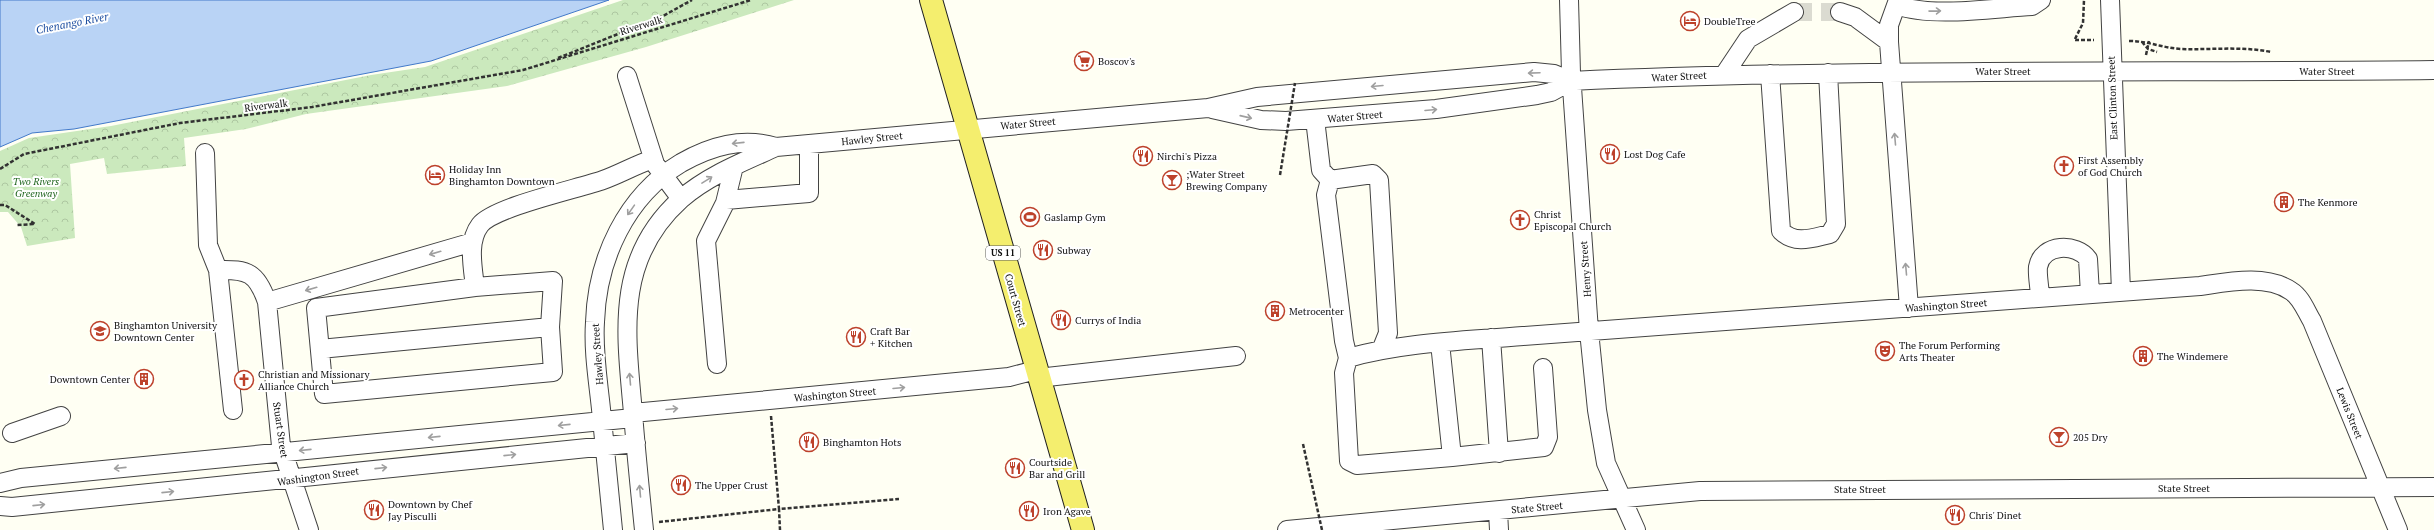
<svg xmlns="http://www.w3.org/2000/svg" width="2434" height="530" font-family="'PT Serif',serif">
<style>
.park{fill:url(#park-crowns)}
.water{fill:#b9d3f5;stroke:#4279ca}
.lines{fill:none;stroke-linecap:round;stroke-linejoin:round}
.minor-tunnel{stroke:#dbdbd1;stroke-width:18;stroke-dasharray:18 9;stroke-linecap:butt}
.minor-casing{stroke:#434343;stroke-width:20}
.major-casing{stroke:#212121;stroke-width:24}
.path{stroke:#323232;stroke-width:2.5;stroke-dasharray:4 2;stroke-linecap:butt}
.minor{stroke:#fff;stroke-width:18}
.major{stroke:#f4ee6e;stroke-width:22}
.path-bridge{stroke:#323232;stroke-width:2.5;stroke-dasharray:4 2;stroke-linecap:butt}
.oneway{stroke:#9f9f9f}
.labels{text-anchor:middle;stroke-width:4;stroke-linejoin:round;paint-order:stroke}
.shield{fill:#fff;stroke:#585858;stroke-width:1}
.shield-label{font-size:9px;font-weight:bold;fill:#101010}
.poi-label{font-size:10px;fill:#101010;stroke:#fff;text-anchor:start}
.street-label{font-size:10px;fill:#101010;stroke:#fff}
.park-label{font-size:10px;font-style:italic;fill:#226721;stroke:#fff}
.water-label{font-size:11px;font-style:italic;fill:#1b4c9f;stroke:#fff}
</style>
<defs>
<pattern id="park-crowns" width="20" height="18" patternUnits="userSpaceOnUse"><rect width="20" height="18" fill="#cbe9bd"/><path d="M2 6a3 3 0 1 1 6 0M12 15a3 3 0 1 1 6 0" fill="none" stroke="#adc7a1"/></pattern>
</defs>
<rect width="100%" height="100%" fill="#fffff3"/>
<!-- park -->
<path class="park" d="M623,0H794L646,47L507,86L306,114L246,129L184,138L186,166L107,174L104,158L70,164L75,238L27,246L21,227L8,212H0V151L29,138L111,126L371,75L425,67Z"/>
<!-- water -->
<path class="water" d="M0,0H609L431,61L74,129L32,133L0,147Z"/>
<g class="lines">
<!-- minor-tunnel -->
<path class="minor-tunnel" d="M1794,12H1840"/>
<defs>
<path id="minor" d="M1569,0L1571,73L1589,331L1597,410L1606,463L1636,530
M1898,0L1889,25V42L1909,308
M2110,0L2121,292
M1897,5C1931,18 1994,8 2032,6L2041,0
M1840,12L1855,17L1889,42
M1770,74L1781,231C1796,245 1812,238 1830,234L1836,224L1828,73
M1724,75L1748,39L1794,12
M627,76L655,164L681,199
M1212,109L1261,120L1286,121L1436,109L1537,95L1551,92L1571,81
M1315,119L1321,170L1330,180
M205,153L208,245L218,270L233,410
M726,200L809,193V144
M218,270C248,269 257,273 267,302L281,446L309,530
M553,281L550,327L553,372L324,394L316,308L475,287Z
M475,287C473,268 467,242 480,225C494,207 577,189 603,180C620,174 635,165 653,159
M2040,298C2040,288 2037,276 2038,267C2042,243 2077,243 2088,259L2090,294
M267,302L473,242
M1491,338L1499,453
M1440,343L1452,457L1357,465L1349,461L1344,373L1348,358C1405,342 1465,341 1523,336L2200,286C2228,282 2266,274 2291,291C2301,297 2306,311 2312,321L2398,530
M320,349L550,327
M1348,358L1344,341L1326,195L1330,180L1373,174L1379,180L1388,333L1382,348
M717,364L706,241L725,203L734,166
M1038,378L1236,356
M633,413L1009,377L1036,370
M12,433L61,416
M1452,457L1544,447L1548,437L1543,368
M0,483L21,478L633,418
M0,506L12,507L636,443
M1498,511L1499,530
M613,530C609,490 605,450 601,409C598,380 593,351 595,322C597,259 626,196 681,163C711,146 742,137 776,147
M644,530C640,491 636,452 633,413C626,333 614,259 681,199C709,175 743,162 776,147L1208,108L1257,97L1534,72L1554,74L1571,81C1859,68 2146,73 2434,70
M1287,530L1700,491L2434,487"/>
<path id="major" d="M931,0L1083,530"/>
</defs>
<!-- minor casing -->
<use href="#minor" class="minor-casing"/>
<!-- major casing -->
<use href="#major" class="major-casing"/>
<!-- path -->
<path class="path" d="M2075,39L2083,23L2084,0
M2075,40H2094
M2129,41C2148,41 2163,48 2181,49C2212,50 2241,46 2271,52
M2142,42L2148,49L2157,52
M2146,55L2149,41
M558,58L663,16L692,0
M0,169L24,154L180,123L312,107L523,70L751,0
M0,205H5L35,224L17,225
M771,416L779,509L899,499
M659,522L779,509L780,530"/>
<!-- minor -->
<use href="#minor" class="minor"/>
<!-- major -->
<use href="#major" class="major"/>
<!-- path-bridge -->
<path class="path-bridge" d="M1280,175L1295,83
M1303,444L1322,530"/>
</g>
<!-- one-way arrows -->
<defs><path id="oneway-shaft" d="M-6 0H5M1.5-3L5.5 0L1.5 3" fill="none" stroke-width="1.6" stroke-linecap="round" stroke-linejoin="round"/></defs>
<g class="oneway">
<use href="#oneway-shaft" transform="translate(1935 11) rotate(-1)"/>
<use href="#oneway-shaft" transform="translate(1534 73) rotate(178)"/>
<use href="#oneway-shaft" transform="translate(1377 86) rotate(175)"/>
<use href="#oneway-shaft" transform="translate(1431 110) rotate(-5)"/>
<use href="#oneway-shaft" transform="translate(1246 117) rotate(13)"/>
<use href="#oneway-shaft" transform="translate(1895 139) rotate(-95)"/>
<use href="#oneway-shaft" transform="translate(738 143) rotate(174)"/>
<use href="#oneway-shaft" transform="translate(707 180) rotate(-32)"/>
<use href="#oneway-shaft" transform="translate(631 210) rotate(125)"/>
<use href="#oneway-shaft" transform="translate(435 253) rotate(164)"/>
<use href="#oneway-shaft" transform="translate(1906 269) rotate(-95)"/>
<use href="#oneway-shaft" transform="translate(311 289) rotate(164)"/>
<use href="#oneway-shaft" transform="translate(630 379) rotate(-95)"/>
<use href="#oneway-shaft" transform="translate(899 388) rotate(-5)"/>
<use href="#oneway-shaft" transform="translate(672 409) rotate(-5)"/>
<use href="#oneway-shaft" transform="translate(564 425) rotate(174)"/>
<use href="#oneway-shaft" transform="translate(434 437) rotate(174)"/>
<use href="#oneway-shaft" transform="translate(305 450) rotate(174)"/>
<use href="#oneway-shaft" transform="translate(510 455) rotate(-6)"/>
<use href="#oneway-shaft" transform="translate(120 468) rotate(174)"/>
<use href="#oneway-shaft" transform="translate(381 468) rotate(-6)"/>
<use href="#oneway-shaft" transform="translate(640 491) rotate(-95)"/>
<use href="#oneway-shaft" transform="translate(168 492) rotate(-6)"/>
<use href="#oneway-shaft" transform="translate(39 505) rotate(-6)"/>
</g>
<!-- icons -->
<defs>
<symbol id="hotel-ring" viewBox="-11 -11 22 22"><circle r="9.5" fill="#fff" stroke="#bd412b" stroke-width="1.5"/><path d="M-6-4.5h1.5V1H6V5H4.5V3h-9V5H-6ZM-4 0a1.8 1.8 0 1 1 3.6 0ZM.5 0V-2.5h3Q6-2.5 6 0Z" fill="#bd412b"/></symbol>
<symbol id="supermarket-ring" viewBox="-11 -11 22 22"><circle r="9.5" fill="#fff" stroke="#bd412b" stroke-width="1.5"/><path d="M-6-5.5h2.5l.6 2H6L4.5 2H-2.5L-4.4-4H-6ZM-1.5 3.2a1.3 1.3 0 1 0 .1 0ZM3 3.2a1.3 1.3 0 1 0 .1 0Z" fill="#bd412b"/></symbol>
<symbol id="restaurant-ring" viewBox="-11 -11 22 22"><circle r="9.5" fill="#fff" stroke="#bd412b" stroke-width="1.5"/><path d="M-5-6h1v4h1v-4h1v4h1v-4h1v5L-1.5 .5V6h-2V.5L-5-1ZM5-6V6H3V1.5H1.5Q1.5-4 5-6Z" fill="#bd412b"/></symbol>
<symbol id="church-ring" viewBox="-11 -11 22 22"><circle r="9.5" fill="#fff" stroke="#bd412b" stroke-width="1.5"/><path d="M-1.2-6h2.4v3.5h3.3v2.4h-3.3V6h-2.4V-.1h-3.3v-2.4h3.3Z" fill="#bd412b"/></symbol>
<symbol id="bar-ring" viewBox="-11 -11 22 22"><circle r="9.5" fill="#fff" stroke="#bd412b" stroke-width="1.5"/><path d="M-6-5H6L.8 .8V4.5H3.5V6h-7V4.5H-.8V.8Z" fill="#bd412b"/></symbol>
<symbol id="building-ring" viewBox="-11 -11 22 22"><circle r="9.5" fill="#fff" stroke="#bd412b" stroke-width="1.5"/><path d="M-4-6H4V6H1V3H-1V6H-4ZM-2.5-4.3h1.7v1.8h-1.7ZM.8-4.3h1.7v1.8H.8ZM-2.5-1h1.7V.8h-1.7ZM.8-1h1.7V.8H.8Z" fill="#bd412b"/></symbol>
<symbol id="stadium-ring" viewBox="-11 -11 22 22"><circle r="9.5" fill="#fff" stroke="#bd412b" stroke-width="1.5"/><path d="M0-5a6.5 5 0 1 0 0 10a6.5 5 0 1 0 0-10ZM-3.5-1.8h7v3.6h-7Z" fill="#bd412b"/></symbol>
<symbol id="university-ring" viewBox="-11 -11 22 22"><circle r="9.5" fill="#fff" stroke="#bd412b" stroke-width="1.5"/><path d="M0-5L7-2L0 1L-7-2ZM-4 1L0 2.5L4 1V4Q0 6-4 4Z" fill="#bd412b"/></symbol>
<symbol id="theatre-ring" viewBox="-11 -11 22 22"><circle r="9.5" fill="#fff" stroke="#bd412b" stroke-width="1.5"/><path d="M-5-5.5Q0-4 5-5.5V0Q5 5 0 6Q-5 5-5 0ZM-3.3-2.5H-1v1.5H-3.3ZM1-2.5H3.3v1.5H1ZM-2.8 1Q0 5.5 2.8 1Z" fill="#bd412b"/></symbol>
</defs>
<g fill-rule="evenodd">
<use href="#hotel-ring" x="1679" y="10" width="22" height="22"/>
<use href="#supermarket-ring" x="1073" y="50" width="22" height="22"/>
<use href="#restaurant-ring" x="1599" y="143" width="22" height="22"/>
<use href="#restaurant-ring" x="1132" y="145" width="22" height="22"/>
<use href="#church-ring" x="2053" y="155" width="22" height="22"/>
<use href="#hotel-ring" x="424" y="164" width="22" height="22"/>
<use href="#bar-ring" x="1161" y="169" width="22" height="22"/>
<use href="#building-ring" x="2273" y="191" width="22" height="22"/>
<use href="#stadium-ring" x="1019" y="206" width="22" height="22"/>
<use href="#church-ring" x="1509" y="209" width="22" height="22"/>
<use href="#restaurant-ring" x="1032" y="239" width="22" height="22"/>
<use href="#building-ring" x="1264" y="300" width="22" height="22"/>
<use href="#restaurant-ring" x="1050" y="309" width="22" height="22"/>
<use href="#university-ring" x="89" y="320" width="22" height="22"/>
<use href="#restaurant-ring" x="845" y="326" width="22" height="22"/>
<use href="#theatre-ring" x="1874" y="340" width="22" height="22"/>
<use href="#building-ring" x="2132" y="345" width="22" height="22"/>
<use href="#building-ring" x="133" y="368" width="22" height="22"/>
<use href="#church-ring" x="233" y="369" width="22" height="22"/>
<use href="#bar-ring" x="2048" y="426" width="22" height="22"/>
<use href="#restaurant-ring" x="798" y="431" width="22" height="22"/>
<use href="#restaurant-ring" x="1004" y="457" width="22" height="22"/>
<use href="#restaurant-ring" x="670" y="474" width="22" height="22"/>
<use href="#restaurant-ring" x="363" y="499" width="22" height="22"/>
<use href="#restaurant-ring" x="1018" y="500" width="22" height="22"/>
<use href="#restaurant-ring" x="1944" y="504" width="22" height="22"/>
</g>
<g class="labels">
<!-- shield labels -->
<rect class="shield" x="986" y="246" width="34" height="14" rx="3"/>
<g class="shield-label">
<text x="1003" y="256">US 11</text>
</g>
<!-- poi labels -->
<g class="poi-label">
<text x="1704" y="25">DoubleTree</text>
<text x="1098" y="65">Boscov's</text>
<text x="1624" y="158">Lost Dog Cafe</text>
<text x="1157" y="160">Nirchi's Pizza</text>
<text x="2078" y="164">First Assembly<tspan x="2078" dy="12">of God Church</tspan></text>
<text x="449" y="173">Holiday Inn<tspan x="449" dy="12">Binghamton Downtown</tspan></text>
<text x="1186" y="178">;Water Street<tspan x="1186" dy="12">Brewing Company</tspan></text>
<text x="2298" y="206">The Kenmore</text>
<text x="1534" y="218">Christ<tspan x="1534" dy="12">Episcopal Church</tspan></text>
<text x="1044" y="221">Gaslamp Gym</text>
<text x="1057" y="254">Subway</text>
<text x="1289" y="315">Metrocenter</text>
<text x="1075" y="324">Currys of India</text>
<text x="114" y="329">Binghamton University<tspan x="114" dy="12">Downtown Center</tspan></text>
<text x="870" y="335">Craft Bar<tspan x="870" dy="12">+ Kitchen</tspan></text>
<text x="1899" y="349">The Forum Performing<tspan x="1899" dy="12">Arts Theater</tspan></text>
<text x="2157" y="360">The Windemere</text>
<text x="258" y="378">Christian and Missionary<tspan x="258" dy="12">Alliance Church</tspan></text>
<text x="130" y="383" text-anchor="end">Downtown Center</text>
<text x="2073" y="441">205 Dry</text>
<text x="823" y="446">Binghamton Hots</text>
<text x="1029" y="466">Courtside<tspan x="1029" dy="12">Bar and Grill</tspan></text>
<text x="695" y="489">The Upper Crust</text>
<text x="388" y="508">Downtown by Chef<tspan x="388" dy="12">Jay Pisculli</tspan></text>
<text x="1043" y="515">Iron Agave</text>
<text x="1969" y="519">Chris' Dinet</text>
</g>
<!-- street labels -->
<g class="street-label">
<text transform="translate(641 25) rotate(-17)" y="4">Riverwalk</text>
<text x="2003" y="75">Water Street</text>
<text x="2327" y="75">Water Street</text>
<text transform="translate(1679 76) rotate(-3)" y="4">Water Street</text>
<text transform="translate(2112 98) rotate(-92)" y="4">East Clinton Street</text>
<text transform="translate(266 105) rotate(-7)" y="4">Riverwalk</text>
<text transform="translate(1355 116) rotate(-5)" y="4">Water Street</text>
<text transform="translate(1028 123) rotate(-5)" y="4">Water Street</text>
<text transform="translate(872 138) rotate(-6)" y="4">Hawley Street</text>
<text transform="translate(1585 269) rotate(-94)" y="4">Henry Street</text>
<text transform="translate(1016 300) rotate(74)" y="4">Court Street</text>
<text transform="translate(1946 305) rotate(-4)" y="4">Washington Street</text>
<text transform="translate(597 354) rotate(-94)" y="4">Hawley Street</text>
<text transform="translate(835 394) rotate(-5)" y="4">Washington Street</text>
<text transform="translate(2350 413) rotate(68)" y="4">Lewis Street</text>
<text transform="translate(281 430) rotate(82)" y="4">Stuart Street</text>
<text transform="translate(318 476) rotate(-8)" y="4">Washington Street</text>
<text x="2184" y="492">State Street</text>
<text x="1860" y="493">State Street</text>
<text transform="translate(1537 507) rotate(-5)" y="4">State Street</text>
</g>
<!-- park labels -->
<g class="park-label">
<text x="36" y="185">Two Rivers<tspan x="36" dy="12">Greenway</tspan></text>
</g>
<!-- water labels -->
<g class="water-label">
<text transform="translate(72 23) rotate(-11)" y="4">Chenango River</text>
</g>
</g>
</svg>
